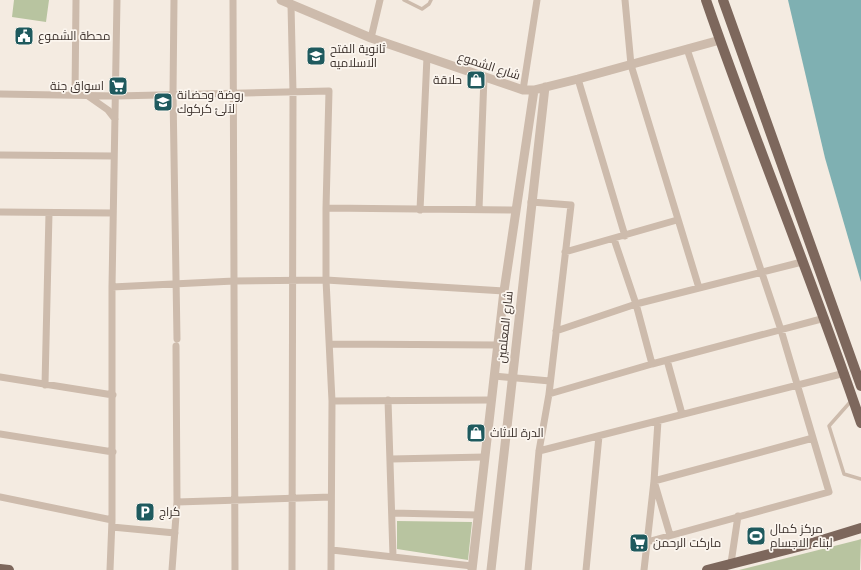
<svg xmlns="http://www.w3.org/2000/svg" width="861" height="570" font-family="Montserrat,Cairo,sans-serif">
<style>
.green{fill:#b8c4a0}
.water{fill:#7fb0b2}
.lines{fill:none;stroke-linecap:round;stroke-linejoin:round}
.service{stroke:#cdbbac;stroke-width:3.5}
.minor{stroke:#cdbbac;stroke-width:7}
.tertiary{stroke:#cdbbac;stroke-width:9}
.primary{stroke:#7d675c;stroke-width:10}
.labels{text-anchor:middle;stroke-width:3.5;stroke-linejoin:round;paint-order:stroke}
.poi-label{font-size:12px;fill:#3b302b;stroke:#fbf5ee;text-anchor:start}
.street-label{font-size:12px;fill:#3b302b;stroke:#fbf5ee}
</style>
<rect width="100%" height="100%" fill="#f4ebe1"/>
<!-- green -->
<path class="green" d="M14,0H49L46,22L12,17Z
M397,521L472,522L468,560L397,549Z
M861,539L860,570H739L858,540Z"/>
<!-- water -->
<path class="water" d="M788,0H861V282L825,158Z"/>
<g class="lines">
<!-- service -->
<path class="service" d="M404,0L422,9L429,4L431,0
M852,400L829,426L844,474L861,479"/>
<!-- minor -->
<path class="minor" d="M174,0L173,94L177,339
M233,0L235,570
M625,0L631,65L699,288
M291,5L293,92L292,570
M371,38L380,0
M578,79L625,236
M523,90L537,0
M0,94L116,96L329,91L326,208V280L332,401L331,570
M75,95L76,0
M88,96L108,110L115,119
M0,155L114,156
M326,208L515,210
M479,209L484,77
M420,210L427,57
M0,212L113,213
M614,239L636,304L652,364
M565,252L677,220
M112,287L234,281L326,280L504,291
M556,331L636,304L802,262
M330,344L498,345
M667,360L682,414
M494,376L550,381
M0,377L113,395
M45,385L49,213
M549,394L652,364L825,318
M388,400L393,556
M332,401L491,400
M0,434L113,452
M539,451L845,373
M391,459L485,457
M0,497L112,520
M177,502L331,497
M392,513L478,515
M112,527L175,533
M670,535L654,481L813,438
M647,542L829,492L781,330L687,49
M332,550L472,566
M731,563L738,516
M110,570L112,520V287L117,0
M172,570L177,502L176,346
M528,570L539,451L549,394L571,205L531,202
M586,570L599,436
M644,570L654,481L658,421"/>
<!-- tertiary -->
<path class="tertiary" d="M281,0L371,38L523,90H534L578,79L720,40
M472,570L504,291L534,90
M491,570L545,87"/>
<!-- primary -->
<path class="primary" d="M706,0C755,142 813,281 861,423
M723,0L861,386
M0,569L9,570
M707,570L809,544L861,528"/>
</g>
<!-- icons -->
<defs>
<symbol id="civic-square" viewBox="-11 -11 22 22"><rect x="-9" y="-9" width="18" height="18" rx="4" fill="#1f5a5e" stroke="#fbf5ee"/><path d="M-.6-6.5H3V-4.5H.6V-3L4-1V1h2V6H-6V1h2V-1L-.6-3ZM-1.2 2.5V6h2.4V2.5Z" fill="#fff"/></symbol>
<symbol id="school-square" viewBox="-11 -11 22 22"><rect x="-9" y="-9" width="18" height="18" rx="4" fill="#1f5a5e" stroke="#fbf5ee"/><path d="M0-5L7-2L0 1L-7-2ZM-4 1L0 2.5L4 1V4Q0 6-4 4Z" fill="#fff"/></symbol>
<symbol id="shop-square" viewBox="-11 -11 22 22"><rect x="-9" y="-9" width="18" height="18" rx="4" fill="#1f5a5e" stroke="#fbf5ee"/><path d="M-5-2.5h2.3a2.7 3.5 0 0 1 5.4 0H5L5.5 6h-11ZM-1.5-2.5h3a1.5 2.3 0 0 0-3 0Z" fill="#fff"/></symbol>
<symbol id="supermarket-square" viewBox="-11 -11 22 22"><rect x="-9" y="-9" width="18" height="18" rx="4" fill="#1f5a5e" stroke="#fbf5ee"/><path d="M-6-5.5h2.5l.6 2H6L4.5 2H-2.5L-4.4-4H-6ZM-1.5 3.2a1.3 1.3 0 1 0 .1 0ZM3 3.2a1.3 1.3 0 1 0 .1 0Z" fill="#fff"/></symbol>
<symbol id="parking-square" viewBox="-11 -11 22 22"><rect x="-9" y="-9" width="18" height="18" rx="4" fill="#1f5a5e" stroke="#fbf5ee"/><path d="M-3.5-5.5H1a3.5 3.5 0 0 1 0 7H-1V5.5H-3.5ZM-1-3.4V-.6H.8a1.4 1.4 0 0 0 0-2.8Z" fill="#fff"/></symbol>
<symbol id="stadium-square" viewBox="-11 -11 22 22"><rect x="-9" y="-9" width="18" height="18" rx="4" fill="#1f5a5e" stroke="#fbf5ee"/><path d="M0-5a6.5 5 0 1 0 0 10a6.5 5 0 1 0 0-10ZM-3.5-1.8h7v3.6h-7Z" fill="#fff"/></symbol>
</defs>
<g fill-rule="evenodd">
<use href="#civic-square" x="13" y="25" width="22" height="22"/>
<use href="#school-square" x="305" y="45" width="22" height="22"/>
<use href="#shop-square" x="465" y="69" width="22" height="22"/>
<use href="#supermarket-square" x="107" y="75" width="22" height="22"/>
<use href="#school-square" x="152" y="91" width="22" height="22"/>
<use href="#shop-square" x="465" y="422" width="22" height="22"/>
<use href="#parking-square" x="134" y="501" width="22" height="22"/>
<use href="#stadium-square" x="745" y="525" width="22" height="22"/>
<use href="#supermarket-square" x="628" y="532" width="22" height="22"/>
</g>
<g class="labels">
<!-- poi labels -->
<g class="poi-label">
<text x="38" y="40">محطة الشموع</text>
<text x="330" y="53">ثانوية الفتح<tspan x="330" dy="14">الاسلاميه</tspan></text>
<text x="462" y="84" text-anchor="end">حلاقة</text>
<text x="104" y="90" text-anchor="end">اسواق جنة</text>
<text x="177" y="99">روضة وحضانة<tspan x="177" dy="14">لآلئ كركوك</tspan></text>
<text x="490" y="437">الدرة للاثاث</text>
<text x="159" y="516">كراج</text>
<text x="770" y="533">مركز كمال<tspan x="770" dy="14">لبناء الاجسام</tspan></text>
<text x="653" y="547">ماركت الرحمن</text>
</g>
<!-- street labels -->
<g class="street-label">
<text transform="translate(489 66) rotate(18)" y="4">شارع الشموع</text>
<text transform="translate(505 327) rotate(-84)" y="4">شارع المعلمين</text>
</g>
</g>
</svg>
